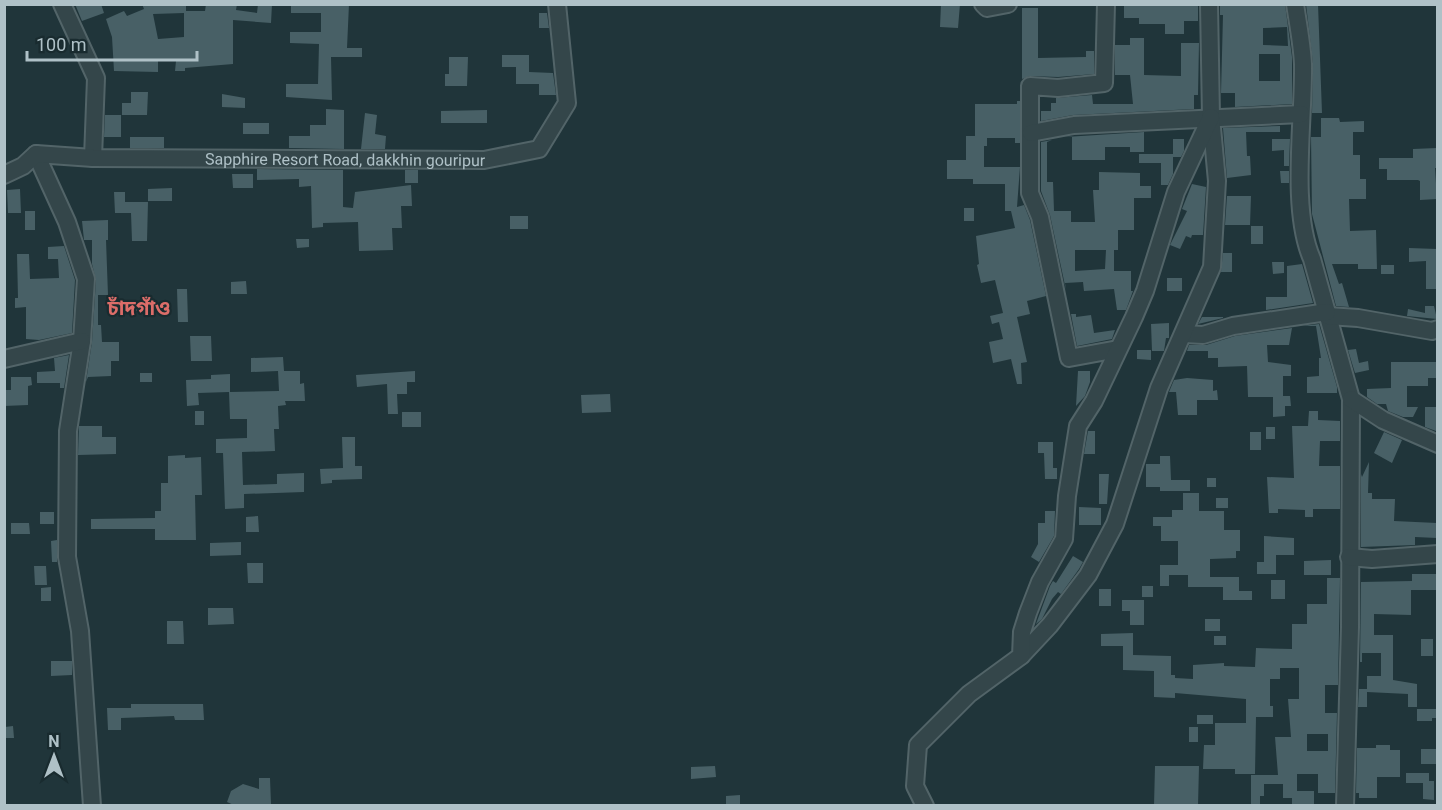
<svg xmlns="http://www.w3.org/2000/svg" width="1442" height="810" font-family="Roboto,'Noto Sans Bengali',sans-serif">
<style>
.building{fill:#486066;fill-rule:evenodd}
.lines{fill:none;stroke-linecap:round;stroke-linejoin:round}
.minor-casing{stroke:#526468;stroke-width:20}
.minor{stroke:#34464a;stroke-width:16}
.labels{text-anchor:middle;stroke-width:4.5;stroke-linejoin:round;paint-order:stroke}
.street-label{font-size:16px;fill:#afc1c7;stroke:#192b2f}
.quarter-label{font-size:20px;font-weight:bold;fill:#dc6d69;stroke:#192b2f}
</style>
<rect width="100%" height="100%" fill="#20353a"/>
<!-- building -->
<path class="building" d="M75,4H101L104,13L82,21Z
M142,4H186V11H205L206,4H237L236,10L257,13L258,4H272L271,23L233,20V64L185,68V71H175L176,61H158V72L114,71L112,37L106,19L124,11L127,16L144,9ZM184,13V37L158,39L153,14Z
M291,4H349L347,48H362V57H331L332,100L286,97V84H318L319,44L290,43V32H321V13H291Z
M941,4H960L958,28L940,27Z
M1124,4H1198V21H1184V34H1165V24H1139V18H1124Z
M1220,4H1285L1292,57V104L1235,107V93H1221L1223,15H1220ZM1287,27L1288,46L1263,45V28ZM1259,54H1280V81H1259Z
M1306,4H1318L1322,113H1312L1313,63Z
M1022,8H1038V58L1086,57V51H1094V74L1058,77L1030,76L1022,79Z
M539,13H547L549,28H539Z
M1130,38H1144V75L1181,76V43H1199L1198,95H1194V109L1073,115L1041,121V111H1051V103H1056V98L1092,95L1093,104H1133L1130,75H1115V45H1130Z
M502,55H529V72L553,73L556,95H539V84H516V67H502Z
M449,57H468L467,86H445V74H449Z
M131,92H148L147,115H122V103H131Z
M222,94L245,98V108L222,107Z
M1017,101H1020V143H1015V138H987V146H984V167H1020L1017,207L1024,205L1030,220L1046,296L1027,301L1030,314L1017,317L1027,362L1021,363L1022,384H1017L1011,359L993,363L989,342L1003,339L999,322L992,324L990,316L1003,313L995,280L981,283L977,265L979,264L976,236L1015,228L1011,211H1005V184H973V179H947V160H966V136H975V104H1017Z
M326,109L344,110V149L289,148V136H310V125H326Z
M487,110V123H441V111Z
M365,113L377,115L375,134L386,136L385,149H361Z
M105,115H121V137H104Z
M1321,118H1339L1340,122L1364,121V132H1353V155H1360V179H1366V199H1349L1350,231L1376,230L1377,269H1358V264H1332L1339,284L1342,283L1349,307L1336,306L1312,214L1311,137H1321Z
M243,123H269V134H243Z
M1280,126V132H1246L1247,156H1250L1251,175L1227,178L1223,128Z
M1144,132V152H1130V147H1105V160H1072V137H1065Z
M130,137H164V148H130Z
M1173,139H1184V151L1181,157H1173V174L1168,185H1161V163H1139V154H1173Z
M1272,139H1290L1289,166H1284V150L1272,151Z
M1052,140L1047,142V182H1053L1054,211H1071V222H1095L1093,190H1099V172L1140,173V186H1151V198H1134V230H1118V250H1114V271H1131V291H1133L1126,310H1117L1114,289L1084,291L1083,282L1065,283L1066,290L1050,215L1041,191V142ZM1075,250H1106L1105,269L1075,271Z
M1437,148V168H1435L1437,199L1420,200V181L1418,180H1387V169H1379V158H1413V149Z
M257,169L343,170V207L353,208L355,192L411,185L412,206H401L402,228H392L393,250L359,251L358,222L323,223V227L312,228L311,186L299,187V179L257,180Z
M405,170H418V183H405Z
M1280,171H1289V183H1281Z
M232,174H253V188H233Z
M1192,184L1206,187L1203,235H1192L1191,238L1186,236L1180,249L1170,245L1187,211L1182,209Z
M172,188V201H148V189Z
M20,189L21,213H8L7,190Z
M114,192H125V202H148L147,241H132L131,213H115Z
M1227,196H1251L1250,225H1225Z
M964,208H974V221H964Z
M25,211H35V230H25Z
M510,216H528V229H510Z
M108,220V240H106L108,295H98V325H101L102,342H119V361H111V376L88,377L86,382L92,342L96,280L92,264V240H84L82,221Z
M1251,226H1263V244H1251Z
M296,239H309V247L297,248Z
M64,246L75,280L72,333L39,340L26,339V307L15,308V298H18L17,254H29L30,279L59,278L58,259H48V247Z
M1409,248L1437,249V289H1426V261L1409,262Z
M1223,253H1232V272H1221Z
M1272,262H1284V273L1273,274Z
M1302,264L1313,303L1266,310V297H1287V266Z
M1381,265H1394V274H1381Z
M1167,278H1182V291H1167Z
M246,281L247,294H231V282Z
M177,289H187L188,322H178Z
M123,300H137V311H123Z
M1425,306H1434L1437,319L1407,316L1408,309L1425,313Z
M1071,314H1076V317L1091,315L1094,333L1115,330L1112,339L1077,346Z
M1202,317H1223V318L1198,324Z
M1169,323V338H1166L1164,351H1152L1151,324Z
M1319,324L1337,387V393H1307V377L1319,376V358H1321L1316,326H1303Z
M1292,328L1289,345H1267L1268,362L1291,365V376H1283V396H1290L1291,406H1285V416L1273,417V397H1248L1247,366L1218,367V358H1208V351H1187L1189,345H1206L1235,336Z
M190,336H211L212,361H191Z
M1356,349L1359,363L1368,361L1369,370L1355,373L1348,350Z
M1137,350H1151V360L1137,359Z
M69,355L64,388H60V383H37V372L55,371L54,358Z
M283,357L284,371H300V384L304,383L305,401H285L286,405L278,406L279,429H274L275,451L242,452L243,485L277,484V474L304,473V492L244,494V508L225,509L223,453H216V439L247,438V419H230L229,392L198,393L199,405L187,406L186,380L211,379V375L230,374V392L279,391L278,371L251,372V358Z
M1391,362H1437V378H1428V386H1407V407H1418L1413,417H1403L1388,411L1386,404H1377L1367,397V389L1391,388Z
M415,371V382H407V394H397L398,414H388L387,384L357,387L356,375Z
M1078,371H1090V382L1085,396L1076,406Z
M140,373H152V382H140Z
M11,377H31L32,385L28,386V405L4,406V390H11Z
M1187,378L1213,380V391L1217,390L1218,400H1197V415H1178L1176,392H1169L1174,380Z
M610,394L611,412L582,413L581,395Z
M1425,407H1436V431L1425,427Z
M195,411H204V425H195Z
M1309,411H1318V420L1340,421V441H1320L1319,466H1340V509H1313V517H1305V510L1278,509V513H1269L1267,477L1294,478L1292,426H1308Z
M402,412H421V427H402Z
M79,426H102V437H116V454L78,455Z
M1266,427H1275V439H1266Z
M1088,431H1095V454H1084Z
M1250,432H1261V450H1250Z
M1384,432L1402,440L1392,463L1374,453Z
M342,437H355V466H362V479L332,480V483L321,484L320,469L343,468Z
M1038,442H1053V468H1057V479H1045L1044,453H1038Z
M185,455V458L201,457L202,495H195L196,540H155V529H91V519L155,518V511H161V483H168V456Z
M1160,456H1170L1171,480H1190V491H1160V487H1146V464H1160Z
M1369,462L1368,493H1372V499H1395L1394,521L1437,523V538L1415,537V545L1361,547V474L1362,477Z
M1099,474H1109L1107,504H1099Z
M1207,478H1216V487H1207Z
M1183,493H1199V511H1224V530H1240V551H1236V558L1210,559V577H1239V591H1252V600H1223V587H1188V575H1169V586H1160V565H1178V541H1161V526H1153V517H1172V510H1183Z
M1216,498H1228V508H1216Z
M1079,507L1101,508V525H1079Z
M1045,511H1055L1054,536L1039,562L1031,557L1038,544V523H1045Z
M40,512H54V524H40Z
M258,516L259,532H246V517Z
M11,523H29L30,534H11Z
M1264,536L1294,538V555H1276V574H1257V562H1264Z
M57,540V562H52L51,541Z
M241,542V555L210,556V543Z
M1073,556L1083,562L1079,569L1061,594L1058,592L1052,599L1042,619L1036,624L1050,586L1053,581L1056,583Z
M1331,560V575H1304V561Z
M247,563H263V583H248Z
M34,566H46L47,585H35Z
M1412,574H1437V590H1411V615L1374,614V635H1393V680L1417,684V707H1408V694L1367,692V707H1358L1359,689H1367V676H1381V653H1362V662H1360L1361,582L1412,581Z
M1327,578H1340L1338,685H1325V713H1337L1335,793H1318V774H1297V791H1314V806H1292V798H1283V784H1264V796H1260V806H1251V775H1278L1275,737H1291L1288,699H1299V668H1280V679H1270V706H1273V717H1256L1255,774H1235V769H1203L1204,745H1215V723H1246V699L1175,693V698L1154,697V671L1123,670V646H1101V634L1133,633V655L1171,656V675H1175V678L1193,679V665L1224,663V666L1255,667L1256,648L1292,649V624H1307V604H1327ZM1307,734H1328V751H1307Z
M1271,580H1285V599H1271Z
M1142,586H1153V597H1142Z
M51,587V601H41V588Z
M1099,589H1111V606H1099Z
M1122,600H1144V625H1130V611H1122Z
M208,608H233L234,624L208,625Z
M1205,619H1220V631H1205Z
M167,621H183L184,644H167Z
M1214,636H1226V645H1214Z
M1421,639H1433V656H1421Z
M51,661H72V675L51,676Z
M131,704H203L204,720H175L174,716L121,718V730H108L107,708H131Z
M1417,709H1437V718H1432V721H1417Z
M1197,715H1213V724H1197Z
M13,726L14,738H5V727Z
M1189,727H1198V742H1189Z
M1376,745H1390V750H1400V777H1377V798H1359V793H1356L1357,748H1376Z
M1421,749H1437V764H1421Z
M715,766L716,777L691,779V767Z
M1155,766H1199L1198,806H1154Z
M1406,773H1429V781H1434V800L1423,799V783H1406Z
M259,778H270L271,804L236,806L227,802L231,791L243,784L259,789Z
M740,795V806H726V796Z"/>
<g class="lines">
<defs>
<g id="minor">
<path d="M62,4L96,78L93,158"/>
<path d="M983,4L987,8L1008,4"/>
<path d="M1106,4L1104,83L1058,88L1030,86V193L1040,217L1069,358L1118,349"/>
<path d="M1295,4C1298,24 1302,44 1303,64C1304,120 1290,209 1312,259L1351,399L1350,627L1345,806"/>
<path d="M1031,133L1074,125L1301,114"/>
<path d="M36,154L67,222L86,279L82,341L68,431L67,557L80,631L92,806"/>
<path id="s1" d="M4,175L23,166L36,154L93,158L484,160L539,149L567,103L557,4"/>
<path d="M1328,316L1358,318L1432,331L1438,329"/>
<path d="M1184,334L1203,335L1233,326L1327,312"/>
<path d="M4,359L82,341"/>
<path d="M1351,399L1383,420L1438,444"/>
<path d="M1349,557L1372,559L1438,554"/>
<path d="M1021,656L1050,625L1088,575L1115,524L1159,388L1212,267L1217,181L1211,117L1209,4"/>
<path d="M925,806L915,786L918,745L969,694L1021,656L1022,632L1028,613L1040,582L1064,539L1067,496L1078,426L1094,401L1134,317L1145,291L1176,192L1211,117"/>
</g>
</defs>
<!-- minor casing -->
<use href="#minor" class="minor-casing"/>
<!-- minor -->
<use href="#minor" class="minor"/>
</g>
<g class="labels">
<!-- street labels -->
<g class="street-label">
<text dy="6" stroke="none"><textPath href="#s1" startOffset="348">Sapphire Resort Road, dakkhin gouripur</textPath></text>
</g>
<!-- quarter labels -->
<g class="quarter-label">
<text x="139" y="315">চাঁদগাঁও</text>
</g>
</g>
<!-- border -->
<rect width="1442" height="810" fill="none" stroke="#afc1c7" stroke-width="12"/>
<!-- north arrow -->
<g transform="translate(54 756)" stroke="#192b2f" stroke-width="4.5" paint-order="stroke">
<path d="M0-4.5L10 22L0 15L-10 22Z" fill="#afc1c7"/>
<text y="-9" font-size="16" font-weight="bold" text-anchor="middle" fill="#afc1c7">N</text>
</g>
<!-- scale -->
<path d="M27 51v9h170v-9" fill="none" stroke="#afc1c7" stroke-width="3"/>
<text x="36" y="51" font-size="18" fill="#afc1c7" stroke="#192b2f" stroke-width="4.5" paint-order="stroke">100 m</text>
</svg>
